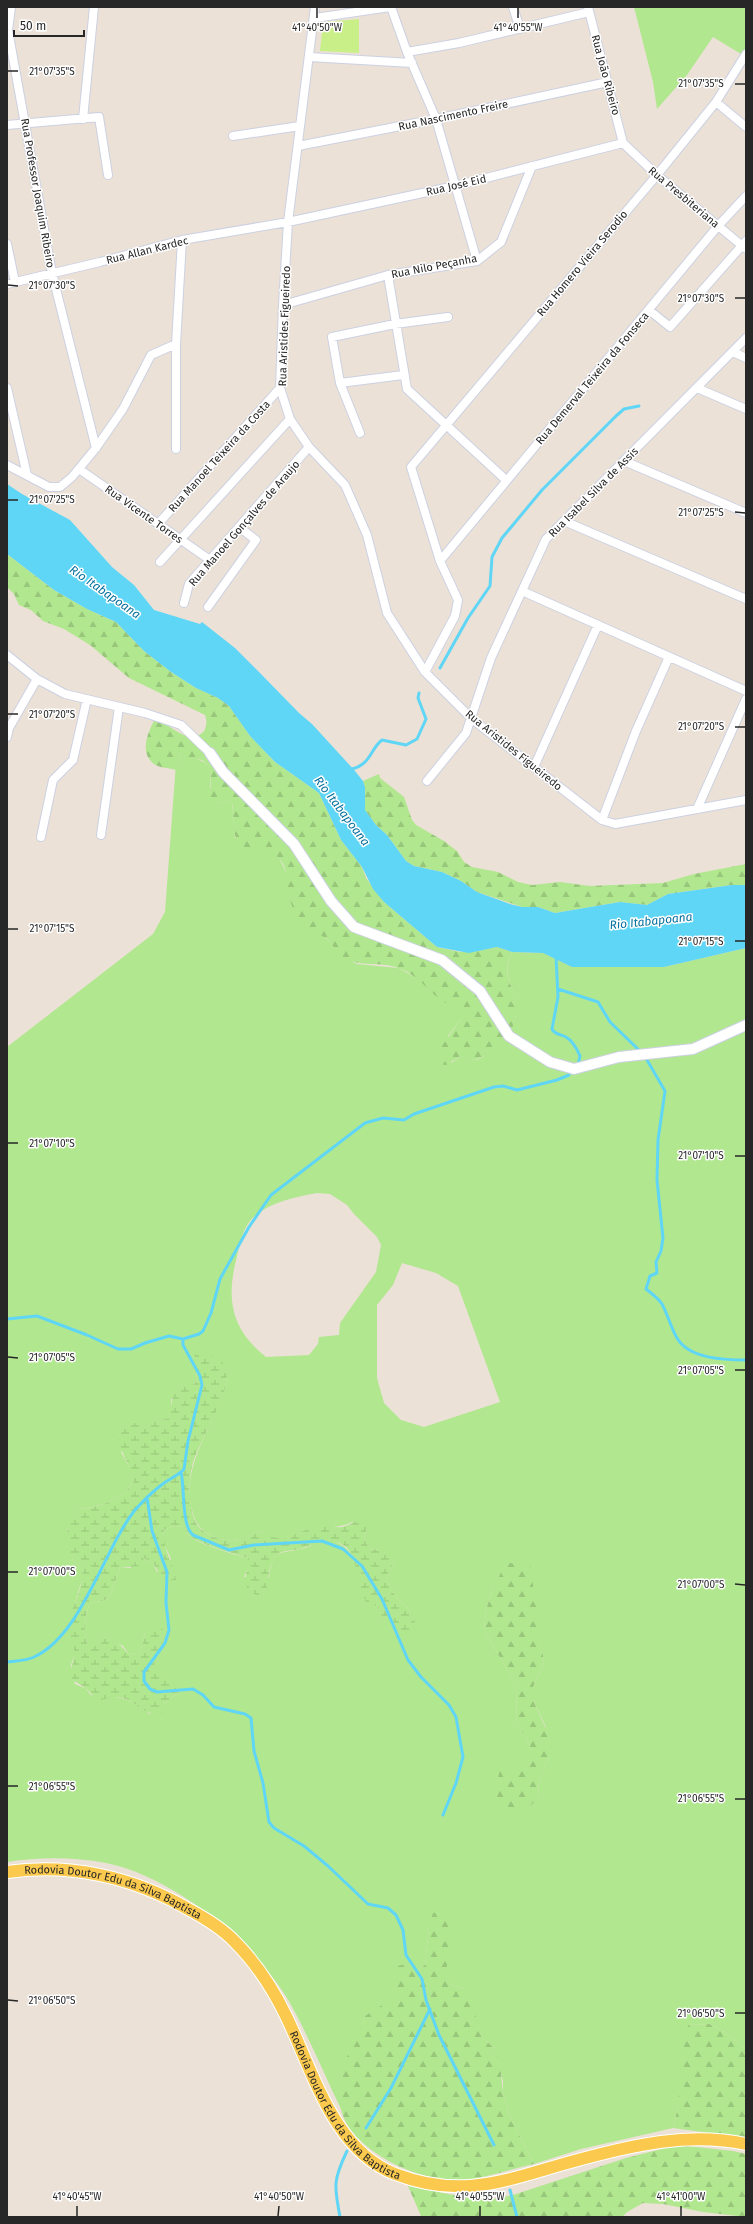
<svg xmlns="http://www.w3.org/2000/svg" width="753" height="2224" font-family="'Fira Sans',sans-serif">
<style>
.grass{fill:#b1e78e;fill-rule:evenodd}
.forest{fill:url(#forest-firs)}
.wetland{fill:url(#wetland-marsh)}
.pitch{fill:#c9ef88}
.water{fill:#60d6f6}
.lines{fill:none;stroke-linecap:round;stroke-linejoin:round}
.stream{stroke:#60d6f6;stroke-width:3}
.minor-casing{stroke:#ccd1e2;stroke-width:10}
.tertiary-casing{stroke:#ccd1e2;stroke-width:12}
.primary-casing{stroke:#fff;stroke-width:14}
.minor{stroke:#fff;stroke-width:8}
.tertiary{stroke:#fff;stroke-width:10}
.primary{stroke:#fac94d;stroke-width:12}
.ticks{fill:none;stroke:#272727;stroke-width:1.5}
.labels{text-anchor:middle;stroke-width:3;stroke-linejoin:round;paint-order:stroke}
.street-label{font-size:11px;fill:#272727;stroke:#fff}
.water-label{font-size:12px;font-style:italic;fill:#04709e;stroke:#fff}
.ticks-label{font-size:10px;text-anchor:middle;fill:#272727;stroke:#fff;stroke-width:3;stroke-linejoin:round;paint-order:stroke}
</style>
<defs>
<pattern id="forest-firs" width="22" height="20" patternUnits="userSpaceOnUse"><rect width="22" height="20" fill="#b1e78e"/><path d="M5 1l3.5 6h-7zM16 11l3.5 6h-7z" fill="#98c67a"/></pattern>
<pattern id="wetland-marsh" width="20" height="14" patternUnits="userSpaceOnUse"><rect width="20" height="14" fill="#b1e78e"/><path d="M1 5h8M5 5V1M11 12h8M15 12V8" fill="none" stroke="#98c67a"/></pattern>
</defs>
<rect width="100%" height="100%" fill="#ebe1d6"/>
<!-- grass -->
<path class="grass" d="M634,7H746V48L741,54L713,37L687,75L657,109L653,82Z
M181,756C193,757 201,759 210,767V787L218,804L226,801L232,802L235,838L264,846L277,854L288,876L292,903L344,957L357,964L398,968L421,980L445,1002L456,1006L461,1013V1019L448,1036L451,1063L461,1056C466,1056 472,1060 476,1060C481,1059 486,1055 489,1052C507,1040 520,1023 515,1000C511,980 502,974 512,952L543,953L573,967H664L746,948V2050L723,2031L709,2024L689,2025L678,2107L673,2128L581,2149L534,2164L509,2115L503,2093V2081L494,2048L482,2037L465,1989L451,1985L446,1981V1972L429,1926L425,1965L419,1970L414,1968L393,2004L365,2016L362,2027L341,2077V2109C324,2074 309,2037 290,2003C256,1944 173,1876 106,1863C73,1857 40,1857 7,1862V1047L153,934L165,912L176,763ZM317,1193L330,1194L347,1205L354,1214L377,1237L381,1245L376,1272L340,1323L339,1335L319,1337L318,1344L309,1355L266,1357C230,1328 226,1299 237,1256C240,1244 242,1231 250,1221C265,1203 295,1197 317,1193ZM402,1263L436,1273L458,1286L500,1402L424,1427L401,1420L384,1403L377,1378V1305L393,1285ZM197,1372L227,1378C219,1422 182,1458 191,1506C194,1518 196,1526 207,1533C226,1545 240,1540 259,1531C265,1535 271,1539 279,1539C291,1538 301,1531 312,1529C327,1526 339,1529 352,1522L367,1529L364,1538L369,1548L379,1550L395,1560L386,1578L396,1597L411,1612L385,1623L355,1560C348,1546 335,1538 319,1542C313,1544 307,1548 301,1549C279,1554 272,1549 269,1578L244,1577L248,1568V1558C236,1555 196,1544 189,1535C187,1533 186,1529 185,1527L174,1526L164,1530L163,1541L171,1559L157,1572L153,1563L144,1558L130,1568H120L109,1599L90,1604C84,1618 83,1631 88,1645L99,1646L104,1636L123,1646L129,1654L140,1653L145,1633L164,1640C156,1651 146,1669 162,1678C171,1683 173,1683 179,1692L150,1714C126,1696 120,1697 91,1695L85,1688L75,1684L71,1665L74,1656V1606L83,1576L82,1566L73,1561L67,1529L81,1509C103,1505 121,1501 134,1481L132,1472L121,1452L158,1421L168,1418L172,1409L171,1399L195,1384ZM493,1588L534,1601L544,1663L533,1687V1700L545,1725L550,1743V1756L539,1781L538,1798L517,1767L531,1763V1749L527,1738L517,1726L516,1685L484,1630L486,1610Z"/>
<!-- forest -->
<path class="forest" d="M7,554L54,590L87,609L116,622L144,651L171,672L196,688L218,698L229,706L250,736L275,762L319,793L341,840L362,867L366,878L384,902L437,947L460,952L478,951L497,947L512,952C502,973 510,979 515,999C522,1027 499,1052 475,1060L461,1056L446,1065L440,1064L441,1047L461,1019C461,1005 452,1007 444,1002C427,991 419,975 398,968C380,961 361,968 345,958C337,953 333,944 326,938C321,935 314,934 310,930C302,925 294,912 291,903C283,876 294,864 264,847L245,850C230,841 235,818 232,802L226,801L218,804L211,800L210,767L202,760L181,756L176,763V770C170,768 159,768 154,764C138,752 149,730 156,717C168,725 191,747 204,731C207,726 207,720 205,715L129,678L90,645L64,629L43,621L31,610L19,605L14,594L7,587Z
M379,774L380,778L404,797L412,820L416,825L444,841L457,851L464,862L472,867L498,872L518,882L532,885L560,882L590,886L663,883L694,874L746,864V885H732L668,894L647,905L620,902L555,913L538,907H522L477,892L461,881L442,872L414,866L406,861L387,835L376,825L364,809L365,787L363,781Z
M506,1563L530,1564L544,1663L533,1687V1700L547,1731L550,1743V1756L539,1781L538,1798L530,1806L501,1809C495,1795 496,1785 500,1770L531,1763V1749L527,1738L517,1726L516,1685L484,1630L486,1610L493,1588Z
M450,1910L446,1981L451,1985L465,1989L470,1997L482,2037L494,2048L500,2064L503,2093L509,2115L534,2164C510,2169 486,2178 462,2180C423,2184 350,2151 341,2109C339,2100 340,2087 341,2078C343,2057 360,2037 365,2016L384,2004H393L394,1979L398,1966L409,1963L419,1970L425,1965L429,1926L433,1913Z
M709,2024L723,2031L746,2050V2138L673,2128L678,2107L681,2034L689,2025Z
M678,2145L733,2151L746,2154V2217L703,2212L663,2204L643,2203L627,2212L622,2217H428L421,2216L408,2186L474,2199L491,2200L516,2194L626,2158Z"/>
<!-- wetland -->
<path class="wetland" d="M196,1353C206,1355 221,1356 225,1367C235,1390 197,1442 192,1467C189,1480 189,1493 191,1506C193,1517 195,1526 205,1532C226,1545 237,1541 259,1531C284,1547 296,1530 320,1526C327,1525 335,1528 342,1527C348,1526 355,1521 362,1519L367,1529L364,1538L369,1548L389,1552L395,1560L386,1578L396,1597L411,1612L415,1621L411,1630C389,1640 385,1623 377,1606L366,1602C350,1564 362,1527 303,1548C293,1552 283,1548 275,1557C266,1568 271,1585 263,1597C236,1590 248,1577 248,1558C236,1554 197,1544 189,1535C187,1533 186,1529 185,1527L174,1526L164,1530C162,1547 173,1563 176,1580L164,1581L153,1563L144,1558L140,1566L120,1568L109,1599L90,1604C84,1617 83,1631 88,1645H99L104,1636L115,1640L129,1654L140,1653L145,1633L153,1625L163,1629L164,1640L154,1658L155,1670L162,1678L173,1682L179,1692L163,1704L161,1715C135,1714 133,1689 101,1700C94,1697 91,1693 85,1688C78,1682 75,1684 70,1675L74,1656V1644L65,1637C67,1612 85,1592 82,1566L73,1561C71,1550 63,1532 70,1521C73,1516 78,1515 81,1509C102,1506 122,1500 134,1481C130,1463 118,1450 117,1431C131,1419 151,1424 168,1418C173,1408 171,1400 174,1389L195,1384L197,1372L192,1362Z"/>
<!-- pitch -->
<path class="pitch" d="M359,19V53L320,51L323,22Z"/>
<!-- water -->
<path class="water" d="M7,484L22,494L70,520L112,567L134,585L154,610L200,624L202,622L235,648L262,675L299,713L312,724L355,771L363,781L365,787V810L376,825L387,835L406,861L414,866L442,872L461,881L477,892L510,904L522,907H538L555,913L620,902L647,905L668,894L732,885H746V948L664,967H572L543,953L512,952L497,947L469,953L437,947L384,902L373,889L362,867L341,840L319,793L275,762L250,736L229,706L218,698L196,688L171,672L144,651L116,622L87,609L54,590L7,554Z"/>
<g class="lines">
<!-- stream -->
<path class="stream" d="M440,668L468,618L490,586L492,557L502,538L542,490L616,416L624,409L639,406
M351,769C371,765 370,749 382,740L406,745L417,739L426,719L418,698L419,693
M556,956L558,997L552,1029C555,1035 561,1034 566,1037C573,1041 577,1049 580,1056L578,1065
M558,989L598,1002L610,1022L641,1052
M647,1060L665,1091L658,1140L657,1180L663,1238L661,1251L656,1262L657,1273L650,1276L646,1289C651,1293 658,1298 662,1304C668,1315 671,1328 677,1338C689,1359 725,1360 746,1360
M7,1319L37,1316L87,1335L118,1349H131L145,1343L169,1336L183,1339L199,1334L203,1331L211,1313L220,1279L249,1227L271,1195L365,1123L383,1118L404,1120L414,1114L494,1087L503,1086L517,1090L557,1080L569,1075
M181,1472C185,1488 181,1525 193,1535L229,1550L254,1545L322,1541L343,1549L362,1566L382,1599L408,1660L421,1677L449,1705L456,1717L463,1757L456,1783L443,1815
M147,1497L152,1531L167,1572L166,1603L169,1630L165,1643L144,1672V1681L150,1689L157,1692L193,1689L203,1695L214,1707L245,1714L251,1718L254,1751L263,1783L269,1822L274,1828L304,1846L328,1866L368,1904L388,1908L396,1915L403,1930L406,1955L422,1979L426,2000L439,2035L494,2145
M7,1662C16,1661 26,1661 34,1657C82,1635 103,1550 135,1510C144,1500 153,1491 164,1483C171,1478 179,1475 184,1469L188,1441L202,1385L200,1376L183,1345V1339
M366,2128L391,2088L430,2009
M510,2190L517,2217
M340,2217C334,2186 333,2180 347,2151"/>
<defs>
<path id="minor" d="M11,7L8,30L52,273L96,448
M315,7L288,222L283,305L280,388L290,419L309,447L345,485L367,535L387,613L425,672L472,719L602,820L615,824L746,800
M391,7L407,52L436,119L477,261
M513,7L520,29
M588,7L623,143
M315,18L390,7
M407,52L459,43L589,12
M309,57L412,63
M716,102L746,127
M83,119L94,7
M7,125L99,117L108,175
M233,136L300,126
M623,143L657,175L746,249
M298,146L436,119L608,82
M7,244L15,282
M388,275L407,389L506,480
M7,284L100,262L182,240L288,222L455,186L623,143
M283,305L388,275L477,261L501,242L532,166
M649,310L670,327L746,241
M733,352L746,358
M340,383L403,375
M7,388L27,475
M697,388L746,409
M360,433L340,383L332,337L395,324L448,317
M176,449V344L182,240
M624,461L746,513
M7,465L49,487H60L72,477L96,448L123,409L151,355L176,344
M79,469L210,560
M564,521L746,599
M158,524L280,388
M440,561L718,226L746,196
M160,562L290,419
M522,591L746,691
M184,603L189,584L309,447
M208,607L256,540L239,527
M7,655L37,679L65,694L145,713L181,725L210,753
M425,672L455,616L458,600L440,561L411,467L657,175L716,102L746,54
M7,737L9,728L37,679
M534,767L598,625
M427,781L466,733L491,658L546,539L746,338
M697,809L746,699
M602,820L636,731L669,657
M101,835L119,707
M41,837L53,780L73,760L87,699"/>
<path id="tertiary" d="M210,753L223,772L294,844L331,901L354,927L442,960L480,991L509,1036L550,1062L574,1069L619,1057L693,1049L746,1025"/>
<g id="primary">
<path id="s1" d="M7,1872C70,1863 133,1877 188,1909C205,1918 222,1928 235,1942C257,1964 273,1989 286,2016C313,2071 333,2150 395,2174C466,2201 510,2178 578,2160C633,2145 689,2132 746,2144"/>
</g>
</defs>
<!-- minor casing -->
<use href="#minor" class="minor-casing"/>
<!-- tertiary casing -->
<use href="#tertiary" class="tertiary-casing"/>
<!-- primary casing -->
<use href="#primary" class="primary-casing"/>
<!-- minor -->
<use href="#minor" class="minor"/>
<!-- tertiary -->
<use href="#tertiary" class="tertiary"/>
<!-- primary -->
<use href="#primary" class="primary"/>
</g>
<!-- ticks -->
<path class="ticks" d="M317,18V8M518,18V8M8,71H18M735,84H745M8,285L18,286M735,298H745M8,500H18M735,512L745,513M8,714H18M735,727H745M8,929H18M735,941H745M8,1143H18M735,1156H745M8,1357L18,1358M735,1370H745M8,1572H18M735,1584L745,1585M8,1786H18M735,1799H745M8,2000L18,2001M735,2013H745M77,2216V2206M278,2216L279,2206M480,2216V2206M681,2216V2206"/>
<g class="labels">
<!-- street labels -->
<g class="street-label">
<text transform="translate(606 75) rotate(75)" y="4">Rua João Ribeiro</text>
<text transform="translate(453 115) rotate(-12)" y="4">Rua Nascimento Freire</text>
<text transform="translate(456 185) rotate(-13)" y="4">Rua José Eid</text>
<text transform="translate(38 193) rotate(80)" y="4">Rua Professor Joaquim Ribeiro</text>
<text transform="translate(684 197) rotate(40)" y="4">Rua Presbiteriana</text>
<text transform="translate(147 250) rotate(-14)" y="4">Rua Allan Kardec</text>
<text transform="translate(582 263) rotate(-50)" y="4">Rua Homero Vieira Serodio</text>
<text transform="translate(434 266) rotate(-11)" y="4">Rua Nilo Peçanha</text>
<text transform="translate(284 326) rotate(-88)" y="4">Rua Aristides Figueiredo</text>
<text transform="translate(592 378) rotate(-50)" y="4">Rua Demerval Teixeira da Fonseca</text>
<text transform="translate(219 456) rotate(-48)" y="4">Rua Manoel Teixeira da Costa</text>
<text transform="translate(593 492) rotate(-45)" y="4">Rua Isabel Silva de Assis</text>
<text transform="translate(144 514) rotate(35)" y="4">Rua Vicente Torres</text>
<text transform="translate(244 523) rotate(-49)" y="4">Rua Manoel Gonçalves de Araujo</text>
<text transform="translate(514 750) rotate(39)" y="4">Rua Aristides Figueiredo</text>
<text dy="4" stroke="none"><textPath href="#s1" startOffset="110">Rodovia Doutor Edu da Silva Baptista</textPath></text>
<text dy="4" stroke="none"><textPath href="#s1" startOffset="446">Rodovia Doutor Edu da Silva Baptista</textPath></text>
</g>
<!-- water labels -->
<g class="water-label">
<text transform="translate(105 592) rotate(35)" y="4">Rio Itabapoana</text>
<text transform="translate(342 811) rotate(53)" y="4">Rio Itabapoana</text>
<text transform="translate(651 921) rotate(-6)" y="4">Rio Itabapoana</text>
</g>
</g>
<g class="ticks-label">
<text x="317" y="31">41°40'50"W</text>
<text x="518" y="31">41°40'55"W</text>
<text x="52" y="75">21°07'35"S</text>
<text x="701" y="87">21°07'35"S</text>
<text x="52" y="289">21°07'30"S</text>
<text x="701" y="302">21°07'30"S</text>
<text x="52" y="503">21°07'25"S</text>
<text x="701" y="516">21°07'25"S</text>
<text x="52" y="718">21°07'20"S</text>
<text x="701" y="730">21°07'20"S</text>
<text x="52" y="932">21°07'15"S</text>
<text x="701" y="945">21°07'15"S</text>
<text x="52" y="1147">21°07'10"S</text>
<text x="701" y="1159">21°07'10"S</text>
<text x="52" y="1361">21°07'05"S</text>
<text x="701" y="1374">21°07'05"S</text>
<text x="52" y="1575">21°07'00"S</text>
<text x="701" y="1588">21°07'00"S</text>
<text x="52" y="1790">21°06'55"S</text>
<text x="701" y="1802">21°06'55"S</text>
<text x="52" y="2004">21°06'50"S</text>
<text x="701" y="2017">21°06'50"S</text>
<text x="77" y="2200">41°40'45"W</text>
<text x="279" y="2200">41°40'50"W</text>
<text x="480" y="2200">41°40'55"W</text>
<text x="681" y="2200">41°41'00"W</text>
</g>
<!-- border -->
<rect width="753" height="2224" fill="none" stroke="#272727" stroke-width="16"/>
<!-- scale -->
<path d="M14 30v6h70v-6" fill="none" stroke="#272727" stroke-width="2"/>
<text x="20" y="30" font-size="12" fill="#272727" stroke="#ffffff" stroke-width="3" paint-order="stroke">50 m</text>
</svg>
